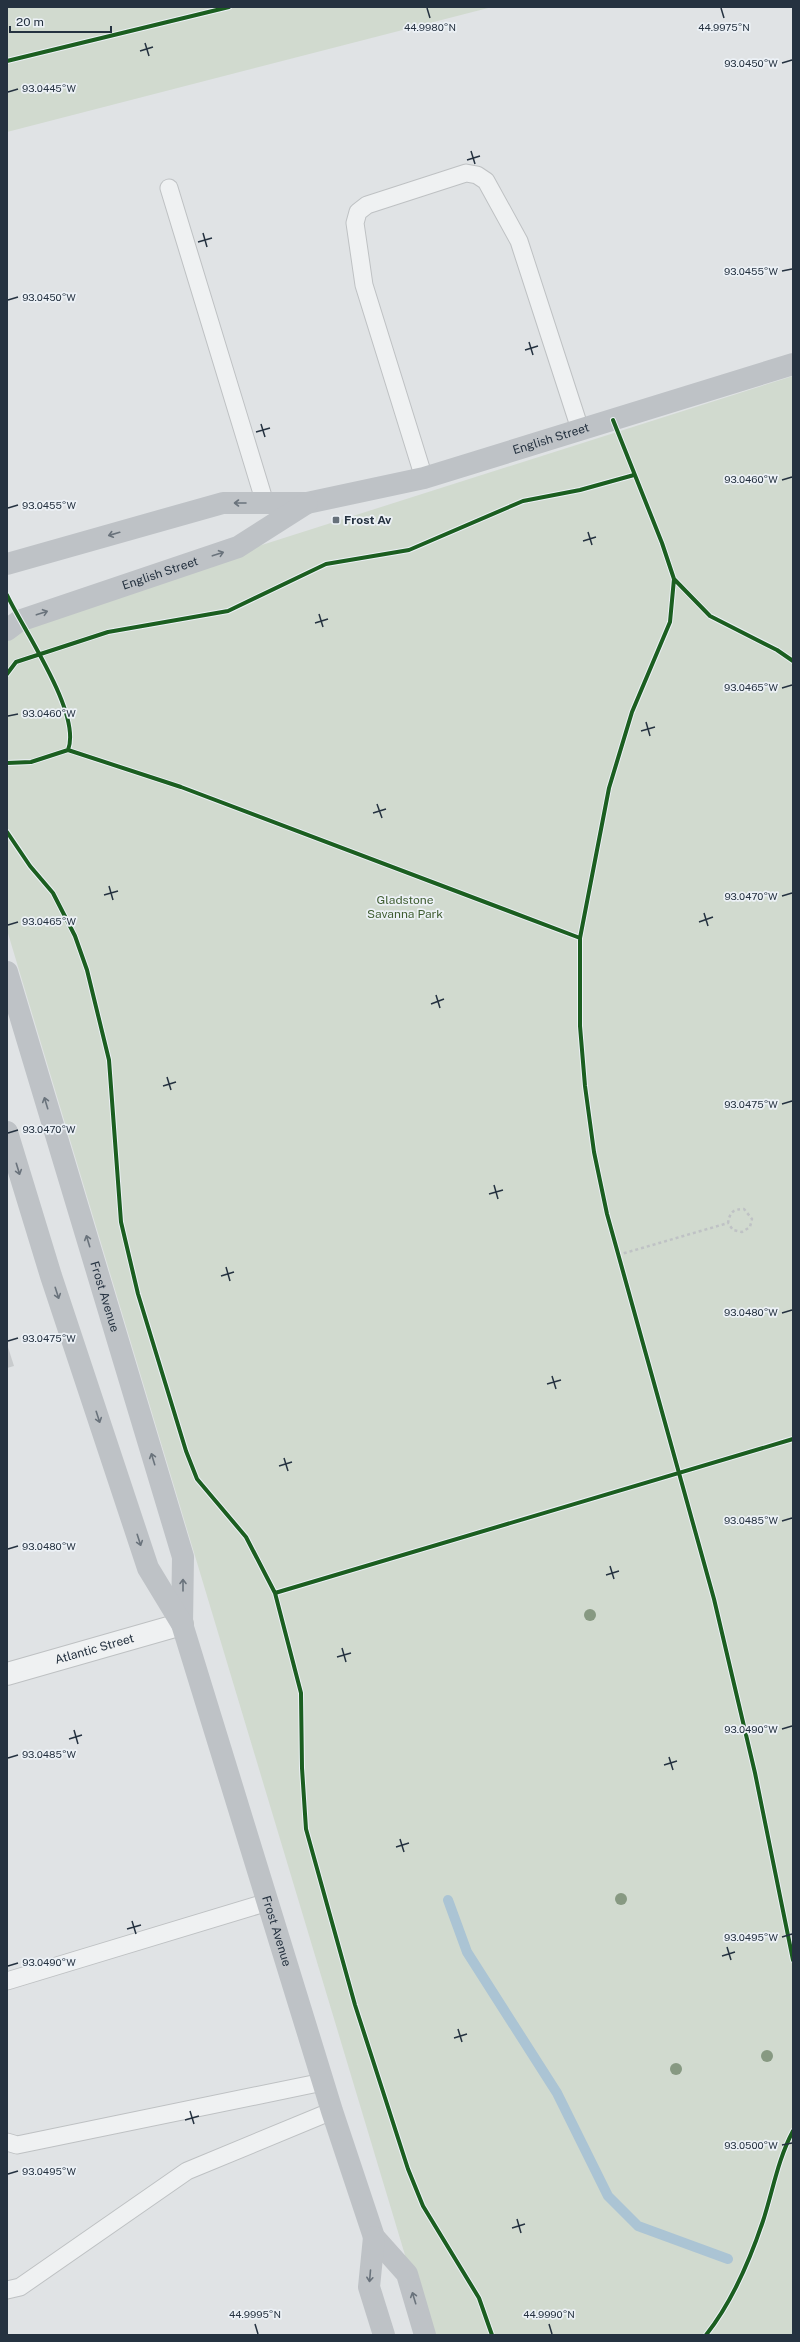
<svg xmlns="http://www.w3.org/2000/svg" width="800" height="2342" font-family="'Public Sans',sans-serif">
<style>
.green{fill:#d1dacf}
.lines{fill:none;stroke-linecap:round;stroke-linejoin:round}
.stream{stroke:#abc4d4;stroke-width:10}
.building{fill:#c8cbcd}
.lane-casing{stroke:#bec1c3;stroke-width:19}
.street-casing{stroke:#bec1c3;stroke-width:24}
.path{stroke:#bfc2c5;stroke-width:2.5;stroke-dasharray:3 3;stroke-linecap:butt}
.lane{stroke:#eff1f2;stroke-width:17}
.street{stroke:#eff1f2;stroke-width:22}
.secondary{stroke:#bec2c6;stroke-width:22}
.cycleway-casing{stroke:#ecf1f6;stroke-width:6}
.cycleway{stroke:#1b5e20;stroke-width:4}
.tree{fill:#879982}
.oneway{stroke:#6a737c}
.ticks{fill:none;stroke:#253240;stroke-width:1.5}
.poi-dot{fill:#66707a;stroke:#ecf1f6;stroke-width:1.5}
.labels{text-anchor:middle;stroke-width:3.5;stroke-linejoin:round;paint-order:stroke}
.street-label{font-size:12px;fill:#253240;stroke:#ecf1f6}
.poi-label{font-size:12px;font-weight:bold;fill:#253240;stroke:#ecf1f6;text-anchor:start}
.park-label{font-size:12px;fill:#3f5d31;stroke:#ecf1f6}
.ticks-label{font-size:10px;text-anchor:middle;fill:#253240;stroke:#ecf1f6;stroke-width:3.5;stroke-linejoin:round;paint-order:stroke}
</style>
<rect width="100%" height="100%" fill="#e0e3e5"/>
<!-- green -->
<path class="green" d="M7,7H492L7,132Z
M793,376V2335H429L7,930V626Z"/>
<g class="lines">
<!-- stream -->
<path class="stream" d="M448,1900L467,1952L557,2093L608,2196L638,2226L728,2259"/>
</g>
<!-- building -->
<path class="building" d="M7,1344L14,1366L7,1368Z"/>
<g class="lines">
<defs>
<path id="lane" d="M169,188L265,503
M424,478L364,285L355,223L358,212L367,205L466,173L477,175L486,181L519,241L580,429
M7,1981L268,1902
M7,2142L17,2145L323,2082
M7,2290L20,2287L187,2171L332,2111"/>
<g id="street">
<path id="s1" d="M7,1674L182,1624"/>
</g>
</defs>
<!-- lane casing -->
<use href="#lane" class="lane-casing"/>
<!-- street casing -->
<use href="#street" class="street-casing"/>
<!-- path -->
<path class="path" d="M618,1255L728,1223C730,1212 733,1209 744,1209L752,1219L750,1227L742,1232L733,1230L728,1223"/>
<!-- lane -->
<use href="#lane" class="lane"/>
<!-- street -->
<use href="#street" class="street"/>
<!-- secondary -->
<g class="secondary">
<path id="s2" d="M7,564L223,503H307L424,478L793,364"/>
<path id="s3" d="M7,630L19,621L238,547L307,503"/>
<path id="s4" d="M7,972L183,1557L182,1624"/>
<path id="s5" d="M7,1132L51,1276L148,1568L182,1624L332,2111L374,2237L407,2274L425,2335"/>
<path d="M374,2237L369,2287L384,2335"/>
</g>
<defs>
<path id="cycleway" d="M7,61L229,7
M613,420L662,543L674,579L670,622L632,712L609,788L580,938V1026L585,1086L594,1152L607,1214L714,1599L755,1773L793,1960
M674,579L710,616L777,650L793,661
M7,595C24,631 82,714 68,750
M7,674L16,662L108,632L228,611L326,564L409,550L523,501L580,490L634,475
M7,763L31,762L68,750L181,787L580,938
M7,832L30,866L53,893L75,936L87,970L109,1060L121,1222L138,1294L186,1451L197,1479L246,1537L275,1593L301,1693L302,1768L306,1829L355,2005L408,2169L423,2206L479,2298L492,2335
M275,1593L793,1439
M706,2335C732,2302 750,2260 763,2221C773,2190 778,2159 793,2131"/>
</defs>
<!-- cycleway casing -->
<use href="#cycleway" class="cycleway-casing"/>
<!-- cycleway -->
<use href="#cycleway" class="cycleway"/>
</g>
<!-- trees -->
<g class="tree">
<circle cx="590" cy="1615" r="6"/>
<circle cx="621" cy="1899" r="6"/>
<circle cx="767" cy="2056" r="6"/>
<circle cx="676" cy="2069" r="6"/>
</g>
<!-- one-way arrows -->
<defs><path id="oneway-shaft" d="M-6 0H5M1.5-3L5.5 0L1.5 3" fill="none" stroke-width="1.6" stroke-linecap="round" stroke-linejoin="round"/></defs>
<g class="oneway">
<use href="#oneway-shaft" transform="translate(240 503) rotate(-180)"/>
<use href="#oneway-shaft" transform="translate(114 534) rotate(164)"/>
<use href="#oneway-shaft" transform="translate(218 554) rotate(-18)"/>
<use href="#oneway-shaft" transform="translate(42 613) rotate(-18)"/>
<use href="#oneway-shaft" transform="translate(46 1103) rotate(-107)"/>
<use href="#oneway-shaft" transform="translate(18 1169) rotate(73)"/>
<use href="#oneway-shaft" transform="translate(88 1241) rotate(-107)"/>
<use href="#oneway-shaft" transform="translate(57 1293) rotate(72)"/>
<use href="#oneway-shaft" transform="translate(98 1417) rotate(72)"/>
<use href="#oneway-shaft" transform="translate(153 1459) rotate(-107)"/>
<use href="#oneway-shaft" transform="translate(139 1540) rotate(72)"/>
<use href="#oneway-shaft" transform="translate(183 1585) rotate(-90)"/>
<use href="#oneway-shaft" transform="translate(370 2276) rotate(95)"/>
<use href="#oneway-shaft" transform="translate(414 2298) rotate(-107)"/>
</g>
<!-- ticks -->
<path class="ticks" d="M427,8L430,18M721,8L724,18M145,43L149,56M140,51L153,47M782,63L792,60M8,92L18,89M471,151L475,164M467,160L480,156M203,233L207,247M198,242L212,238M782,271L792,269M8,300L18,297M529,342L533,355M525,350L538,346M261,424L265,437M256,432L270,428M782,480L792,477M8,508L18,505M588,532L592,545M583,541L596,537M319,614L323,627M315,623L328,619M782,688L792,685M8,716L18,714M646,722L650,736M641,731L655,727M377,804L382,818M373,813L386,809M109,886L113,900M104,895L118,891M782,896L792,893M704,913L708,926M699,922L713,917M8,925L18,922M436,995L440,1008M431,1004L444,999M167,1077L171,1090M163,1086L176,1082M782,1104L792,1101M8,1133L18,1130M494,1185L498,1199M489,1194L503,1190M226,1267L230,1281M221,1276L234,1272M782,1313L792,1310M8,1341L18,1338M552,1376L556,1389M547,1384L561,1380M284,1458L288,1471M279,1466L292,1462M782,1521L792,1518M8,1549L18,1546M610,1566L614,1579M606,1575L619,1571M342,1648L346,1662M337,1657L351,1653M782,1729L792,1726M74,1730L78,1744M69,1739L82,1735M669,1757L673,1770M8,1758L18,1755M664,1765L677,1761M400,1839L404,1852M396,1847L409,1843M132,1921L136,1934M127,1929L141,1925M782,1937L792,1934M727,1947L731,1960M722,1956L735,1952M8,1966L18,1963M458,2029L462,2042M454,2038L467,2034M190,2111L194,2124M185,2120L199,2116M782,2145L792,2143M8,2174L18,2171M517,2219L521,2233M512,2228L525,2224M255,2324L258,2334M549,2324L552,2334"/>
<!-- markers -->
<rect class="poi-dot" x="332" y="516" width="8" height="8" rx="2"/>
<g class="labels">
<!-- street labels -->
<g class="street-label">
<text dy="4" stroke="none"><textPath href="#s2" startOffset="561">English Street</textPath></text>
<text dy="4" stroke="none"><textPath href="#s3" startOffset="164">English Street</textPath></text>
<text dy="4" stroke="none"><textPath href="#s4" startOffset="339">Frost Avenue</textPath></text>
<text dy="4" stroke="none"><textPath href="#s1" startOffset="91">Atlantic Street</textPath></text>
<text dy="4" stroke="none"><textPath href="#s5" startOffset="845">Frost Avenue</textPath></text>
</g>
<!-- poi labels -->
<g class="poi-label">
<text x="344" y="524">Frost Av</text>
</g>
<!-- park labels -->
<g class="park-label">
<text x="405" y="904">Gladstone<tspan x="405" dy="14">Savanna Park</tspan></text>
</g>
</g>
<g class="ticks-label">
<text x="430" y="31">44.9980°N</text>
<text x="724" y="31">44.9975°N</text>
<text x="751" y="67">93.0450°W</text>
<text x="49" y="92">93.0445°W</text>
<text x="751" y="275">93.0455°W</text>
<text x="49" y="301">93.0450°W</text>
<text x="751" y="483">93.0460°W</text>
<text x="49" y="509">93.0455°W</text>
<text x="751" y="691">93.0465°W</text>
<text x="49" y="717">93.0460°W</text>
<text x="751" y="900">93.0470°W</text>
<text x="49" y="925">93.0465°W</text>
<text x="751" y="1108">93.0475°W</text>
<text x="49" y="1133">93.0470°W</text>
<text x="751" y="1316">93.0480°W</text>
<text x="49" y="1342">93.0475°W</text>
<text x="751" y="1524">93.0485°W</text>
<text x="49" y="1550">93.0480°W</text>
<text x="751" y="1733">93.0490°W</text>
<text x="49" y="1758">93.0485°W</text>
<text x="751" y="1941">93.0495°W</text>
<text x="49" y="1966">93.0490°W</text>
<text x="751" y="2149">93.0500°W</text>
<text x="49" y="2175">93.0495°W</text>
<text x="255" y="2318">44.9995°N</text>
<text x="549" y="2318">44.9990°N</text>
</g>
<!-- border -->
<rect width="800" height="2342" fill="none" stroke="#253240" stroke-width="16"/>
<!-- scale -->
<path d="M10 26v6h101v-6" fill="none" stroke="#253240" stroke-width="2"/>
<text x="16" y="26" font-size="12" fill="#253240" stroke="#ecf1f6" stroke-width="3" paint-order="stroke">20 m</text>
</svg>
